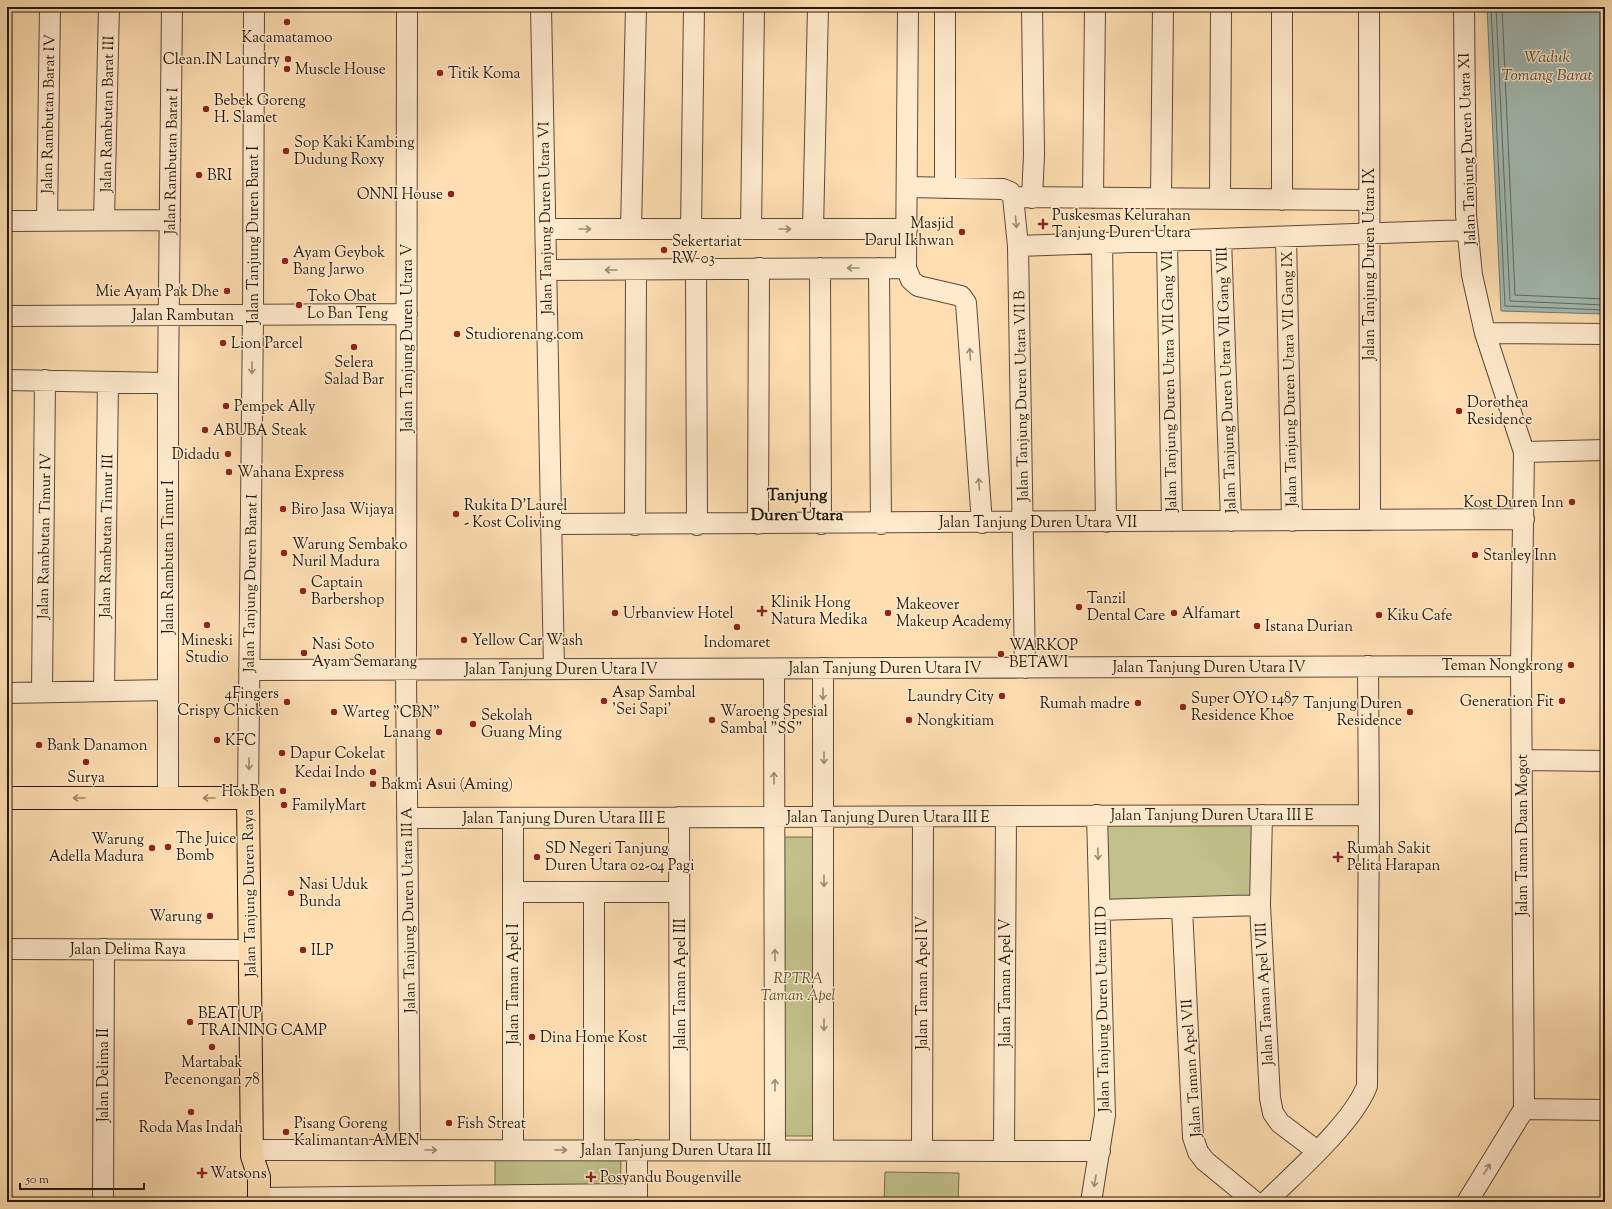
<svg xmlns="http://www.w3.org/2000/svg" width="1612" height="1209" font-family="'Sorts Mill Goudy',serif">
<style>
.green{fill:#c2c18b;stroke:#736c4c}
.water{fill:#a2bbb4;stroke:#707a72}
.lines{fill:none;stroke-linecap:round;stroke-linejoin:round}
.shore{stroke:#636a61;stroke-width:1}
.minor-casing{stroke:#5b4a37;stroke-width:22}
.major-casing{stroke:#24180e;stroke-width:24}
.minor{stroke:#ffeacd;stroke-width:20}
.major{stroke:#ffdfb2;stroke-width:22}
.oneway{stroke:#9c8c77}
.oneway2{stroke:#9c8568}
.poi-dot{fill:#8f2418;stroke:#ffeacd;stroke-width:1.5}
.labels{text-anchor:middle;stroke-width:3;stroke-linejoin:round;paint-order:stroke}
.poi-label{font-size:15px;fill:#24180e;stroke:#ffeacd;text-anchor:start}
.street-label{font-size:15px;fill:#24180e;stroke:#ffeacd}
.park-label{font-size:15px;font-style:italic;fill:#5b533a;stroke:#ffeacd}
.water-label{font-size:16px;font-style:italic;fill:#505148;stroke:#ffeacd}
.quarter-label{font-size:17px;font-weight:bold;fill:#24180e;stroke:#ffeacd}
</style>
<rect width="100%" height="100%" fill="#ffdfb2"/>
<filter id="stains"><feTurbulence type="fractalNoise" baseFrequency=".005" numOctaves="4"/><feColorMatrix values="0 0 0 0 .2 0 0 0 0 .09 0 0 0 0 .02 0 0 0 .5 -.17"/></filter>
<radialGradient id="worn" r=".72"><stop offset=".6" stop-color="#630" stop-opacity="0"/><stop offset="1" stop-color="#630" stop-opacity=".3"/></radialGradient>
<!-- green -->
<path class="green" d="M1107,821L1258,823L1256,897L1108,903Z
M781,837H813L815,1136H783Z
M495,1156L621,1158L620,1199L495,1197Z
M885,1172L959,1173L958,1202H884Z"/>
<!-- water -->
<path class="water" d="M1487,7H1605V314L1501,311Z"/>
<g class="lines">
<!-- shore -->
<path class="shore" d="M1491,7L1505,306L1605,310
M1496,7L1510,301L1605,305
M1502,7L1515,295L1605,299"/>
<defs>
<path id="minor" d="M407,7L406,670L410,1150
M541,7L554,669
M908,7L906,268L911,280L918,286L961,296L966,303L982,523
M1032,7L1034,155L1032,198
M1282,7V200
M1369,7L1370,520
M1464,7L1466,215L1472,275L1485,333L1524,452L1521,666L1524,1109L1467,1202
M908,187L1003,189L1010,192L1013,197L1018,246L1025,668
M945,188V7
M1013,197L1369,200
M1093,198L1095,7
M1161,198L1163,7
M1220,199L1221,7
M47,220L50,7
M104,220L109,7
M7,221L170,220
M546,229H907
M631,229L636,7
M691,229L694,7
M751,229L754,7
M813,229L818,7
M1286,237L1292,521
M1221,239L1231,521
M1167,241L1172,521
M1102,243L1106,522
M1018,246L1467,230
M820,268L821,524
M879,268L881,524
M696,269L697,525
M546,270L906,268
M7,316L407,314
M1485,333L1605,334
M7,380L168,383
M1524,452L1605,450
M552,524L1524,519
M758,524L759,268
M635,525L636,270
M823,668V1150
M774,669L775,1150
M249,670L1521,666
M104,691L108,382
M42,692L45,380
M7,693L167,690
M1522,760L1605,761
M168,798V383L172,7
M248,798L253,314L254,7
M1262,815L1260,905L1270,1098L1273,1113L1280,1123L1317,1151
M679,817L680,1150
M407,818L1369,815
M513,818V1150
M513,892H679
M1182,908L1193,1137L1198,1152L1205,1161L1255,1202
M1100,910L1260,905
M7,949L250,950
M1524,1109L1605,1110
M252,1150L1100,1151
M594,1150V892
M637,1150V1202
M922,1150L923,817
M1004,1150L1006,816
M259,1198L637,1194
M103,1202L104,949
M1091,1202L1105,1115L1097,815
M1266,1202C1296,1172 1352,1124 1367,1086L1369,815L1368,666"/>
<path id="major" d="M7,798H248L252,1156L259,1177V1202"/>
</defs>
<!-- minor casing -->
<use href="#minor" class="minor-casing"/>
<!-- major casing -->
<use href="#major" class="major-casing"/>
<!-- minor -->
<use href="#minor" class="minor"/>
<!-- major -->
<use href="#major" class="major"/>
</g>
<!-- one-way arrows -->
<defs><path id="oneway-shaft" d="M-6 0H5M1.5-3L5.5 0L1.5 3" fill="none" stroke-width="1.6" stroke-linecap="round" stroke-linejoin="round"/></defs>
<g class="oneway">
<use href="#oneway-shaft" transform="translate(1016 222) rotate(85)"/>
<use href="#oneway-shaft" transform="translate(585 229)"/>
<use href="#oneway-shaft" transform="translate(785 229)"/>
<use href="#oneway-shaft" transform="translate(853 268) rotate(180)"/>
<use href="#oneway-shaft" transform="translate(611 270) rotate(180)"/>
<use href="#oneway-shaft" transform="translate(970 354) rotate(-94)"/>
<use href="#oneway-shaft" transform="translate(252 368) rotate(91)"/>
<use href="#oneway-shaft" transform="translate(979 484) rotate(-94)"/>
<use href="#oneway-shaft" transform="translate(823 694) rotate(90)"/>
<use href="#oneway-shaft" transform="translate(824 758) rotate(90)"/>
<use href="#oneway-shaft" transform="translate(249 764) rotate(90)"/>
<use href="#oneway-shaft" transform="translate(774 778) rotate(-90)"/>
<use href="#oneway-shaft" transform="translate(1098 854) rotate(88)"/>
<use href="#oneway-shaft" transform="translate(824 881) rotate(90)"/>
<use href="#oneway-shaft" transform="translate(775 955) rotate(-90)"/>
<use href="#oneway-shaft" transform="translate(824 1025) rotate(90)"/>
<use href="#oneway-shaft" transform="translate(775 1085) rotate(-90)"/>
<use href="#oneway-shaft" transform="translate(431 1150)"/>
<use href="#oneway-shaft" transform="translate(561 1150)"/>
<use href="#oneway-shaft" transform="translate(1487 1169) rotate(-58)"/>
<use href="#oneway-shaft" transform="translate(1095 1181) rotate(100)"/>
</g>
<g class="oneway2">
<use href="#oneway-shaft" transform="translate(79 798) rotate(-180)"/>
<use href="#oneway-shaft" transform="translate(209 798) rotate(-180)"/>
</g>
<!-- markers -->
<g class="poi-dot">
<circle cx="287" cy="22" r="4"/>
<circle cx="288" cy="59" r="4"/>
<circle cx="287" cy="69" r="4"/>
<circle cx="440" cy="73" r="4"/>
<circle cx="206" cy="109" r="4"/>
<circle cx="286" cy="151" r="4"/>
<circle cx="199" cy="175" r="4"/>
<circle cx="451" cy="194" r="4"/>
<path d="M1041 218h4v4h4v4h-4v4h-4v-4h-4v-4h4z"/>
<circle cx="962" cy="232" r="4"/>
<circle cx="664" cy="250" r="4"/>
<circle cx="285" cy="261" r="4"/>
<circle cx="227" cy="291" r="4"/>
<circle cx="299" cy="305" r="4"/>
<circle cx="457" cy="334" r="4"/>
<circle cx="223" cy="343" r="4"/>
<circle cx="354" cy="347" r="4"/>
<circle cx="226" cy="406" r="4"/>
<circle cx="1459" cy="411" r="4"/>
<circle cx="205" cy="430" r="4"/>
<circle cx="228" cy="454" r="4"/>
<circle cx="229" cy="472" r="4"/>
<circle cx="1572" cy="502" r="4"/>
<circle cx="283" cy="509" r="4"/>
<circle cx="456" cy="514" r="4"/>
<circle cx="284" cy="553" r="4"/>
<circle cx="1475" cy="555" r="4"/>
<circle cx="303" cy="591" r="4"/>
<circle cx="1079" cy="607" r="4"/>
<path d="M760 605h4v4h4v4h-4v4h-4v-4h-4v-4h4z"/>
<circle cx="615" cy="613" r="4"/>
<circle cx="888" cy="613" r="4"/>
<circle cx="1174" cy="613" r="4"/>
<circle cx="1379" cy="615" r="4"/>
<circle cx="207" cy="625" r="4"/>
<circle cx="1257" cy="626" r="4"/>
<circle cx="737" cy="627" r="4"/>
<circle cx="464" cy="640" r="4"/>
<circle cx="304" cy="653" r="4"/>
<circle cx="1001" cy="654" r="4"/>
<circle cx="1571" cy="665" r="4"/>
<circle cx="1002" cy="696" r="4"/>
<circle cx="604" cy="701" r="4"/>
<circle cx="1562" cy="701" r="4"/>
<circle cx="287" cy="702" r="4"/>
<circle cx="1138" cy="703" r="4"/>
<circle cx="1183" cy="707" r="4"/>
<circle cx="334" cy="712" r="4"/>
<circle cx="1410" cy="712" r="4"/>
<circle cx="712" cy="720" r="4"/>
<circle cx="909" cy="720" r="4"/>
<circle cx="473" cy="724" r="4"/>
<circle cx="439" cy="732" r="4"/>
<circle cx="217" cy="740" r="4"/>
<circle cx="39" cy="745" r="4"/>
<circle cx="282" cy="753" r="4"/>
<circle cx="86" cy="762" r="4"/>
<circle cx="373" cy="772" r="4"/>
<circle cx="373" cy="784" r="4"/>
<circle cx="283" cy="791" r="4"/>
<circle cx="284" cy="805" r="4"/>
<circle cx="168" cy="847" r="4"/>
<circle cx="152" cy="848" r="4"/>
<circle cx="537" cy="857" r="4"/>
<path d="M1336 851h4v4h4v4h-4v4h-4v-4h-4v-4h4z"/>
<circle cx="291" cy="893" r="4"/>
<circle cx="210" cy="916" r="4"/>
<circle cx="303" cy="950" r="4"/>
<circle cx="190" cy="1022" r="4"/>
<circle cx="532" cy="1037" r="4"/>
<circle cx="212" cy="1047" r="4"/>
<circle cx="191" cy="1112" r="4"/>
<circle cx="449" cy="1123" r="4"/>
<circle cx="286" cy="1132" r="4"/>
<path d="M200 1167h4v4h4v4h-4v4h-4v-4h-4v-4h4z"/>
<path d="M589 1171h4v4h4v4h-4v4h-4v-4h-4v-4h4z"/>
</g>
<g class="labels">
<!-- poi labels -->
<g class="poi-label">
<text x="287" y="42" text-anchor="middle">Kacamatamoo</text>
<text x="280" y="64" text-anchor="end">Clean.IN Laundry</text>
<text x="295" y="74">Muscle House</text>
<text x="448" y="78">Titik Koma</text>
<text x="214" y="105">Bebek Goreng<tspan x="214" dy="17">H. Slamet</tspan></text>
<text x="294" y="147">Sop Kaki Kambing<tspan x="294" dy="17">Dudung Roxy</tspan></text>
<text x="207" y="180">BRI</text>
<text x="443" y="199" text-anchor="end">ONNI House</text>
<text x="1052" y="220">Puskesmas Kelurahan<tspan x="1052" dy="17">Tanjung Duren Utara</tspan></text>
<text x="954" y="228" text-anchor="end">Masjid<tspan x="954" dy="17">Darul Ikhwan</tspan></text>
<text x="672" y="246">Sekertariat<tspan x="672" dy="17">RW 03</tspan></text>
<text x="293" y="257">Ayam Geybok<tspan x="293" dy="17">Bang Jarwo</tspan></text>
<text x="219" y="296" text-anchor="end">Mie Ayam Pak Dhe</text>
<text x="307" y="301">Toko Obat<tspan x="307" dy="17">Lo Ban Teng</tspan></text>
<text x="465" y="339">Studiorenang.com</text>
<text x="231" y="348">Lion Parcel</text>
<text x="354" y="367" text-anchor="middle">Selera<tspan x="354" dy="17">Salad Bar</tspan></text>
<text x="1467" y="407">Dorothea<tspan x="1467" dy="17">Residence</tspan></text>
<text x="234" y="411">Pempek Ally</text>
<text x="213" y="435">ABUBA Steak</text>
<text x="220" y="459" text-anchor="end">Didadu</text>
<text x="237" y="477">Wahana Express</text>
<text x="1564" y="507" text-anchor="end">Kost Duren Inn</text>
<text x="464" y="510">Rukita D'Laurel<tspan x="464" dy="17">- Kost Coliving</tspan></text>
<text x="291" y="514">Biro Jasa Wijaya</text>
<text x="292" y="549">Warung Sembako<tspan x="292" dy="17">Nuril Madura</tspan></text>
<text x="1483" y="560">Stanley Inn</text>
<text x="311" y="587">Captain<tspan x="311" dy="17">Barbershop</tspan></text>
<text x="1087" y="603">Tanzil<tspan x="1087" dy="17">Dental Care</tspan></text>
<text x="771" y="607">Klinik Hong<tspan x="771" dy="17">Natura Medika</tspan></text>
<text x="896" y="609">Makeover<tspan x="896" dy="17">Makeup Academy</tspan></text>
<text x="623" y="618">Urbanview Hotel</text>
<text x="1182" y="618">Alfamart</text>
<text x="1387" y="620">Kiku Cafe</text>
<text x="1265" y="631">Istana Durian</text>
<text x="207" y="645" text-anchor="middle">Mineski<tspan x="207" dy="17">Studio</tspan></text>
<text x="472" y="645">Yellow Car Wash</text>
<text x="737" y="647" text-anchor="middle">Indomaret</text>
<text x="312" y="649">Nasi Soto<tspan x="312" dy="17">Ayam Semarang</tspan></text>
<text x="1009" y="650">WARKOP<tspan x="1009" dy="17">BETAWI</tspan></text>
<text x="1563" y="670" text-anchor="end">Teman Nongkrong</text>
<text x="612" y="697">Asap Sambal<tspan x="612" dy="17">'Sei Sapi'</tspan></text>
<text x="279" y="698" text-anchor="end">4Fingers<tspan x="279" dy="17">Crispy Chicken</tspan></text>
<text x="994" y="701" text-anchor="end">Laundry City</text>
<text x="1191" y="703">Super OYO 1487<tspan x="1191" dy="17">Residence Khoe</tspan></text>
<text x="1554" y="706" text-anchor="end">Generation Fit</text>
<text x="1130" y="708" text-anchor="end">Rumah madre</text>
<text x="1402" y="708" text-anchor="end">Tanjung Duren<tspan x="1402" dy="17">Residence</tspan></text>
<text x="720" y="716">Waroeng Spesial<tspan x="720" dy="17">Sambal "SS"</tspan></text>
<text x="342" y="717">Warteg "CBN"</text>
<text x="481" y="720">Sekolah<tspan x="481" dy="17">Guang Ming</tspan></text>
<text x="917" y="725">Nongkitiam</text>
<text x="431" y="737" text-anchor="end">Lanang</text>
<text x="225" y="745">KFC</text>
<text x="47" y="750">Bank Danamon</text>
<text x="290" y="758">Dapur Cokelat</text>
<text x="365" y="777" text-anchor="end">Kedai Indo</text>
<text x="86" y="782" text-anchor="middle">Surya</text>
<text x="381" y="789">Bakmi Asui (Aming)</text>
<text x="275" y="796" text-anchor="end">HokBen</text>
<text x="292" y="810">FamilyMart</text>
<text x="176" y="843">The Juice<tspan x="176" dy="17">Bomb</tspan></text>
<text x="144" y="844" text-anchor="end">Warung<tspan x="144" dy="17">Adella Madura</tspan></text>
<text x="545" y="853">SD Negeri Tanjung<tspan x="545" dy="17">Duren Utara 02-04 Pagi</tspan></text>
<text x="1347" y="853">Rumah Sakit<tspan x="1347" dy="17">Pelita Harapan</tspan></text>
<text x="299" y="889">Nasi Uduk<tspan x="299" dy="17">Bunda</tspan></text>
<text x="202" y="921" text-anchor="end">Warung</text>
<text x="311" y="955">ILP</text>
<text x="198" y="1018">BEAT UP<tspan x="198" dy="17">TRAINING CAMP</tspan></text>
<text x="540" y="1042">Dina Home Kost</text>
<text x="212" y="1067" text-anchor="middle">Martabak<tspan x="212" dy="17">Pecenongan 78</tspan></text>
<text x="294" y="1128">Pisang Goreng<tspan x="294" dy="17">Kalimantan AMEN</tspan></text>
<text x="457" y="1128">Fish Streat</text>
<text x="191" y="1132" text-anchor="middle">Roda Mas Indah</text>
<text x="210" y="1178">Watsons</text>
<text x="600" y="1182">Posyandu Bougenville</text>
</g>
<!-- street labels -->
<g class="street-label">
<text transform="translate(48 114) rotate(-89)" y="5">Jalan Rambutan Barat IV</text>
<text transform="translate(107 114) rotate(-89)" y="5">Jalan Rambutan Barat III</text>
<text transform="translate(1467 149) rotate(-92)" y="5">Jalan Tanjung Duren Utara XI</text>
<text transform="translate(171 161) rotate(-89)" y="5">Jalan Rambutan Barat I</text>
<text transform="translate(545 218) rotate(-91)" y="5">Jalan Tanjung Duren Utara VI</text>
<text transform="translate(253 235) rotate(-90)" y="5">Jalan Tanjung Duren Barat I</text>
<text transform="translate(1369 264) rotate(-90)" y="5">Jalan Tanjung Duren Utara IX</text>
<text x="183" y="320">Jalan Rambutan</text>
<text transform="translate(407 338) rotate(-90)" y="5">Jalan Tanjung Duren Utara V</text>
<text transform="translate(1289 379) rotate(-91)" y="5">Jalan Tanjung Duren Utara VII Gang IX</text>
<text transform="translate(1226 380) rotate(-92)" y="5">Jalan Tanjung Duren Utara VII Gang VIII</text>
<text transform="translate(1169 381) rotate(-91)" y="5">Jalan Tanjung Duren Utara VII Gang VII</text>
<text transform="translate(1021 396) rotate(-91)" y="5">Jalan Tanjung Duren Utara VII B</text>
<text x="1038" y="527">Jalan Tanjung Duren Utara VII</text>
<text transform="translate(44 536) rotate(-89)" y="5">Jalan Rambutan Timur IV</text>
<text transform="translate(106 536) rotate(-89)" y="5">Jalan Rambutan Timur III</text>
<text transform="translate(168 557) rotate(-90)" y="5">Jalan Rambutan Timur I</text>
<text transform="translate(250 583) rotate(-89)" y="5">Jalan Tanjung Duren Barat I</text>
<text x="1209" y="672">Jalan Tanjung Duren Utara IV</text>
<text x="885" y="673">Jalan Tanjung Duren Utara IV</text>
<text x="561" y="674">Jalan Tanjung Duren Utara IV</text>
<text x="1212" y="820">Jalan Tanjung Duren Utara III E</text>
<text x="888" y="822">Jalan Tanjung Duren Utara III E</text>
<text x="564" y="823">Jalan Tanjung Duren Utara III E</text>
<text transform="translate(1522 835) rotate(-90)" y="5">Jalan Taman Daan Mogot</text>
<text transform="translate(249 893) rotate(-91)" y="5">Jalan Tanjung Duren Raya</text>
<text transform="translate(408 910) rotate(-91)" y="5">Jalan Tanjung Duren Utara III A</text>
<text x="128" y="954">Jalan Delima Raya</text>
<text transform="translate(922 983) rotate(-90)" y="5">Jalan Taman Apel IV</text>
<text transform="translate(1005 983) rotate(-90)" y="5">Jalan Taman Apel V</text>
<text transform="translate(513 984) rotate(-90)" y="5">Jalan Taman Apel I</text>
<text transform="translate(680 984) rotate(-90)" y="5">Jalan Taman Apel III</text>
<text transform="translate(1264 994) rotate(-93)" y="5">Jalan Taman Apel VIII</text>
<text transform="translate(1102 1009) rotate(-91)" y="5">Jalan Tanjung Duren Utara III D</text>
<text transform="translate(1191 1068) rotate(-94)" y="5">Jalan Taman Apel VII</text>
<text transform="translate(103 1075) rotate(-90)" y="5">Jalan Delima II</text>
<text x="676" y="1155">Jalan Tanjung Duren Utara III</text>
</g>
<!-- park labels -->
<g class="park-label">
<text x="798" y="983">RPTRA<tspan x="798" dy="17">Taman Apel</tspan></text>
</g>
<!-- water labels -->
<g class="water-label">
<text x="1547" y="62">Waduk<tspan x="1547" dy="18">Tomang Barat</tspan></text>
</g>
<!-- quarter labels -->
<g class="quarter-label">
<text x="797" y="500">Tanjung<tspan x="797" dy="20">Duren Utara</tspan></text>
</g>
</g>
<!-- margin -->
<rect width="1612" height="1209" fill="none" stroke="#ffdfb2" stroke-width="24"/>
<rect x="8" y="8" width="1596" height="1193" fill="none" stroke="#24180e" stroke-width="2"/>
<rect x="12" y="12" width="1588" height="1185" fill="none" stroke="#24180e"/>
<!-- scale -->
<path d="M20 1183v6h124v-6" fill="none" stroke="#24180e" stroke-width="2"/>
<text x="26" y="1183" font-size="12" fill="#24180e" stroke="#ffeacd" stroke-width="3" paint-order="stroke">50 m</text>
<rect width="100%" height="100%" filter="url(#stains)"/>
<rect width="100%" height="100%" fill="url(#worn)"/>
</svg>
